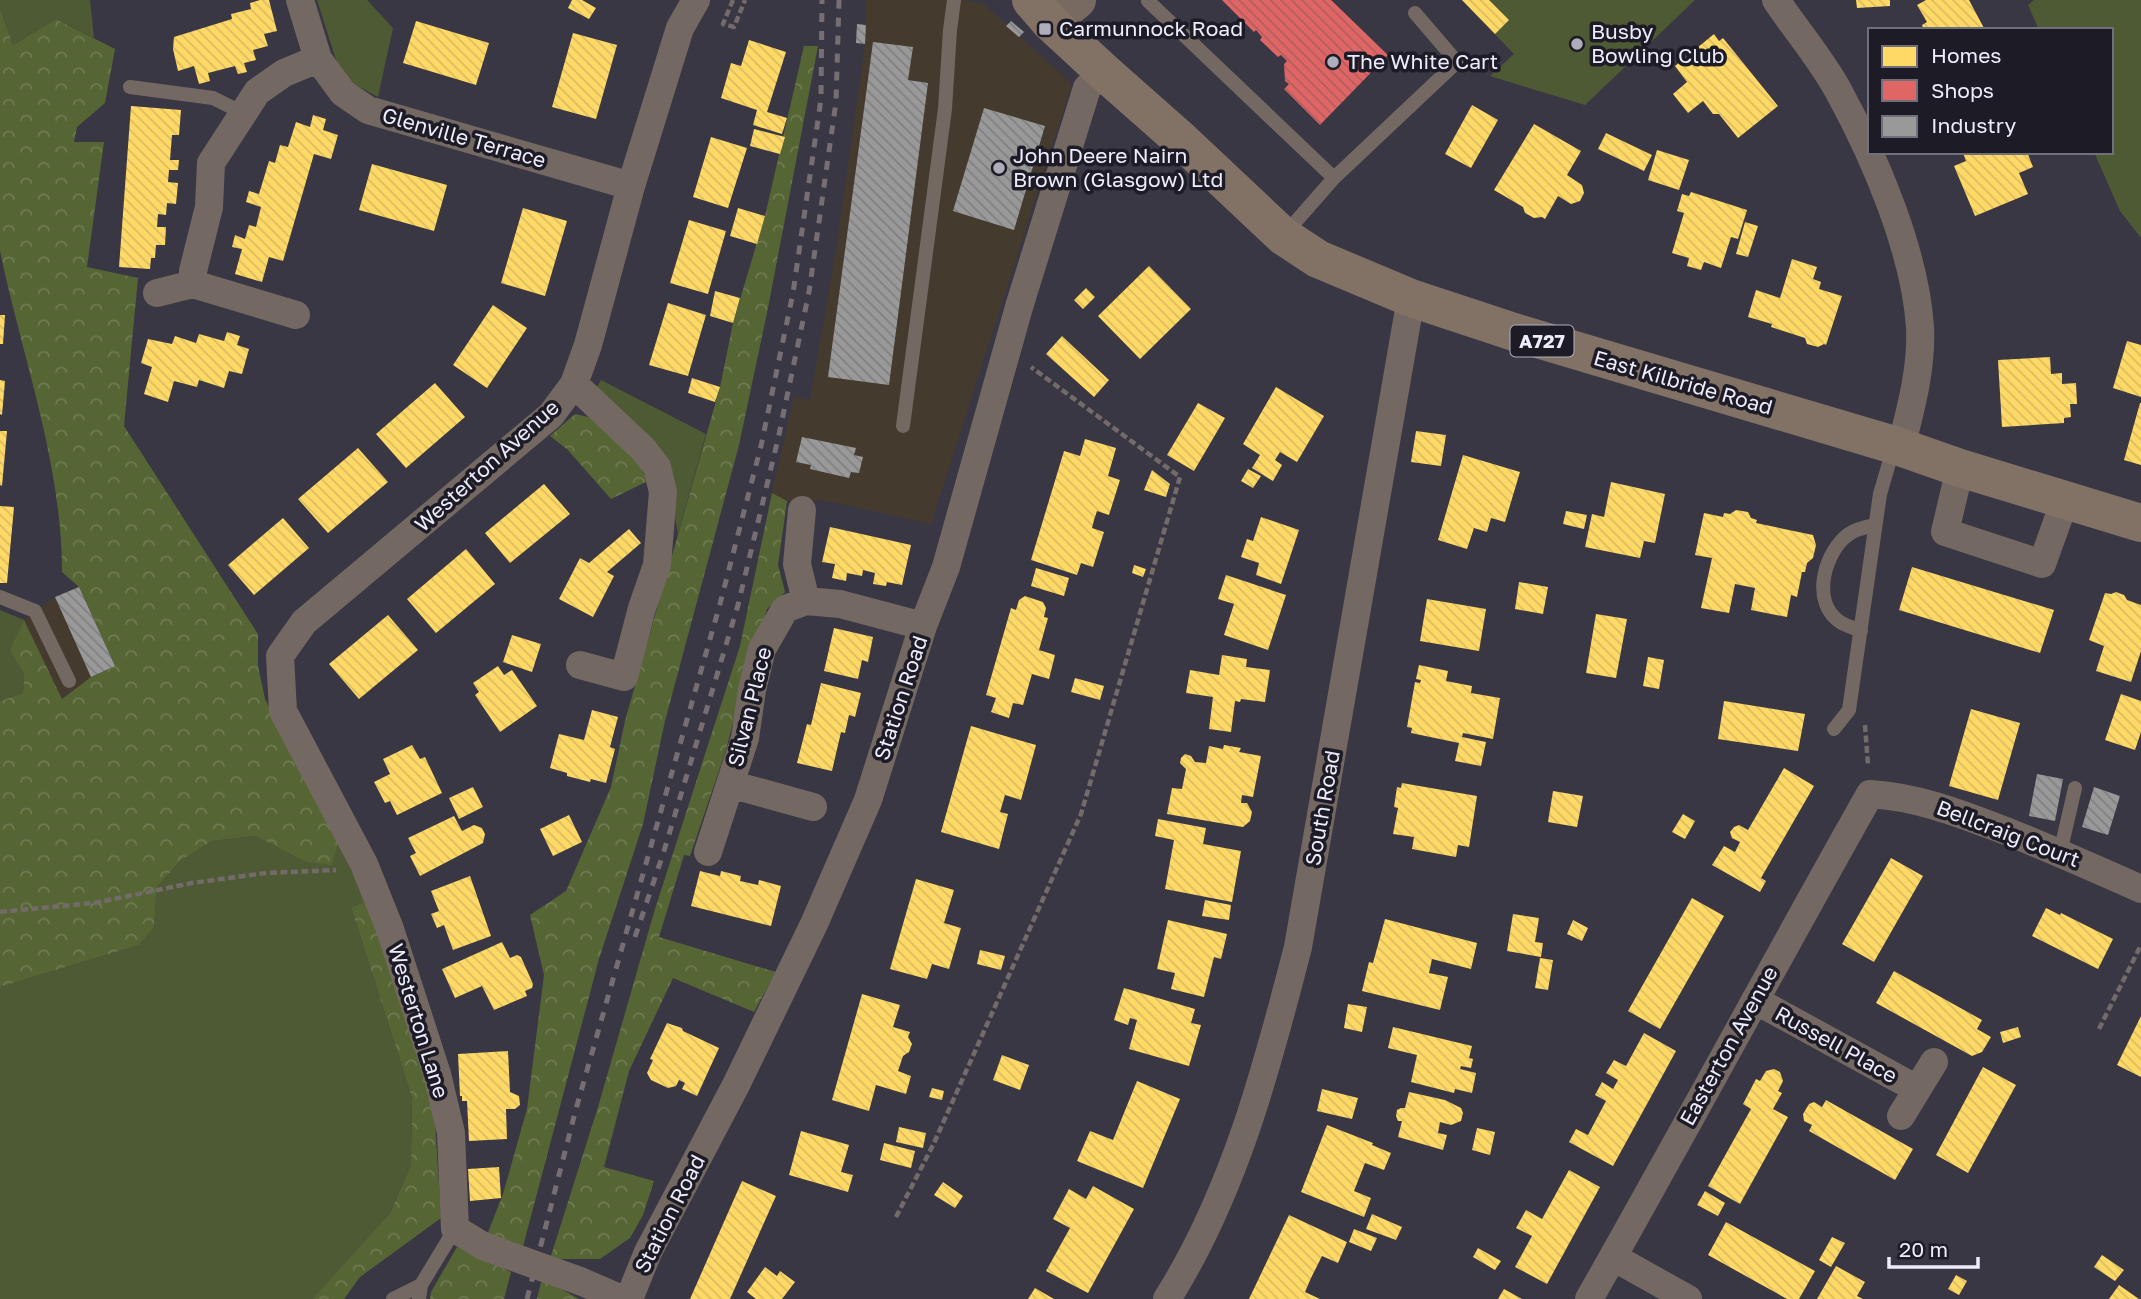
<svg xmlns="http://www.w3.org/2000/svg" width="2141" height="1299" font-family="'Golos Text',sans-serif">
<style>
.industrial{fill:#443b2e}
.green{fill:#4e5a34}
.forest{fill:url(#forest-crowns)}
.homes{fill:url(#homes-back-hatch)}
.shops{fill:url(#shops-back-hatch)}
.industry{fill:url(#industry-back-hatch)}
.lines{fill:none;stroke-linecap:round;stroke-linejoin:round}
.path{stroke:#726b69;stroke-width:4.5;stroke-dasharray:7 3.5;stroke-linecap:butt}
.lane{stroke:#746962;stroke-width:14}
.street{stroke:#746962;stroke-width:28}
.secondary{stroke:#796a61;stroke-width:38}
.primary{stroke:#827266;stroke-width:38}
.rail{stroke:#766e72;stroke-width:5;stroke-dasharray:9 9;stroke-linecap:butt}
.street-bridge{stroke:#746962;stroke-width:28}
.poi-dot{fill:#afadbc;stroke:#1d1c26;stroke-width:2.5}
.labels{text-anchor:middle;stroke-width:7;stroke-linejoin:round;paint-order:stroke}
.shield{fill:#1d1c26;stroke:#afaebc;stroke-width:2}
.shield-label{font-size:19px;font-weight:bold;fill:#eeecfc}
.poi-label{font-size:21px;fill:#eeecfc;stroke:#1d1c26;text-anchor:start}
.street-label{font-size:21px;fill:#eeecfc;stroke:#1d1c26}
</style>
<defs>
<pattern id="forest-crowns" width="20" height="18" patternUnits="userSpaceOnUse" patternTransform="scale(1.75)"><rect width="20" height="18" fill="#566534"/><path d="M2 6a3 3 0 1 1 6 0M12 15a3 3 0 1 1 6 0" fill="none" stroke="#6f7b52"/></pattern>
<pattern id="homes-back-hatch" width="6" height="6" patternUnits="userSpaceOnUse" patternTransform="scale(1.75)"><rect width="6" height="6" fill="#ffd966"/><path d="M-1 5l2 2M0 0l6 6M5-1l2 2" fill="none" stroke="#dabc61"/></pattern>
<pattern id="shops-back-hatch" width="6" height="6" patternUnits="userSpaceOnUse" patternTransform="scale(1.75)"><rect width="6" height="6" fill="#e06666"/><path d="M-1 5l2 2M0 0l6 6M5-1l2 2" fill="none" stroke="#b25d5e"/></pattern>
<pattern id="industry-back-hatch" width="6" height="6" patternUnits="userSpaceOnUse" patternTransform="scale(1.75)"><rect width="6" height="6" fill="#999"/><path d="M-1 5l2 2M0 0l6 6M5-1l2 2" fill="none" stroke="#808082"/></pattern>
</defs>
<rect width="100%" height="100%" fill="#3a3744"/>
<!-- industrial -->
<path class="industrial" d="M866,0H963L984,4L1072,84L931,524L822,500L787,501L772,493L794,397L810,400L836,250L865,44Z
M79,587L115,666L91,677L62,699L24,620L55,597Z"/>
<!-- green -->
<path class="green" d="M0,0H90L94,38L56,19L13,45L0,8Z
M317,0H367L393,28L378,97L352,83L338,66Z
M1462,0H1695L1585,105L1490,76L1514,54Z
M2034,0H2141V238L2120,211L2094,152H2111V30H2039L2028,5Z
M601,380L706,434L678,534L669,485L594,392Z
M0,610L24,620L11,650L24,674L23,693L0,701Z
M255,836L306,862L332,864L339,841L368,901L351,907L412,1098L411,1165L390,1213L312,1299H0V987L139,945L154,928L157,887L180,861L212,841Z"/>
<!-- forest -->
<path class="forest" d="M0,8L13,45L56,19L115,49L105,103L77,127L74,142H104L87,267L138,278L124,426L258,634V666L265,699L339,841L332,865L306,862L255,836L212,841L180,861L157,887L154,928L139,945L0,987V701L23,693L24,674L10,650L24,620L62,699L91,677L115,666L79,587L62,572C62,462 22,357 0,251Z
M804,46H818L768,308L739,445L665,721L643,824L599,959L521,1254L487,1235L503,1194L527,1109L544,975L530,915L566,891L611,787L625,721L720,387L733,323L765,216Z
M575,414L597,419L635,458L648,481L611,499L568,450L550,436Z
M772,493L787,501L778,565L785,592L767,609L742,688L726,750L690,856L684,855L659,937L776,972L754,1012L673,978L629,1071L604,1167L654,1181L643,1215L630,1238L600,1259H550L598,1107L655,909L740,646Z
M368,901L434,1107L441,1218L360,1277L344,1299H312L390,1213L411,1165L412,1098L351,907Z
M457,1247L511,1272L504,1299H430L431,1292Z
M542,1278L579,1299H537Z"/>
<!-- homes -->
<path class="homes" d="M260,0H269L277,31L264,34L268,46L253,50L256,60L244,63L247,72L238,74L235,66L208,73L210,81L199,84L194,66L178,71L173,49L174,37L232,19L231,14L251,9L250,3Z
M572,0H582L596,8L589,19L568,8Z
M1462,0H1489L1509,20L1495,34Z
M1856,0H1890V6L1857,8Z
M1926,0H1969L1985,30H1924L1922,25L1927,22L1917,5Z
M416,21L489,43L476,85L403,63Z
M573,33L617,45L596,119L552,107Z
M1714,34L1719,41L1723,38L1778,106L1738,138L1719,114H1713L1703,101L1688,113L1673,94L1687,82L1675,66Z
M749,40L786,52L767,112L787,118L782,134L753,125L757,110L721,98L731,63L741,66Z
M1472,105L1498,120L1471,168L1445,154Z
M131,106L181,110L179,135H172L170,160H179L178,170H169L168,182L178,183L176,204L167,203L166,215L158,214L157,227H166L165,245H156L155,258H151L150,269L119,267Z
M313,115L326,119L323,130L338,135L331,159L314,154L283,261L269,257L262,282L235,274L242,249L232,247L235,235L245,239L249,225L256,227L261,207L246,202L249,191L259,194L269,161L275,163L280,145L288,147L296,122L310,127Z
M1534,124L1581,151L1567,175L1582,185L1584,193L1580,201L1571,204L1558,196L1545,219L1542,217L1534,218L1525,213L1523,207L1494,190Z
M754,129L785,137L780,154L750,146Z
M1606,133L1652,155L1644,171L1598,149Z
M711,137L747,148L728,208L693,197Z
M1657,150L1689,160L1679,190L1648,180Z
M2027,152L2033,167L2019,173L2028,194L1975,216L1954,166L1966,161L1963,153Z
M372,164L447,185L434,231L359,210Z
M1691,192L1747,210L1738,239L1731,237L1721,268L1704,262L1701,270L1687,266L1689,258L1672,253L1684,213L1677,211L1682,194L1689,196Z
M523,208L567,221L545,296L501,283Z
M738,208L765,216L757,244L730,236Z
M689,220L726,231L708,294L670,283Z
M1745,222L1758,226L1748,257L1736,254Z
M1792,259L1817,267L1813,279L1821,282L1819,289L1842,296L1826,345L1824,344L1818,347L1807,344L1805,338L1771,327L1772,324L1748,317L1756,290L1780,298Z
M1149,266L1191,309L1140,359L1098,316Z
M1086,288L1095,297L1083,309L1074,300Z
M715,291L740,298L733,323L710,316Z
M668,303L706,315L688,376L649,365Z
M493,305L527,328L487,388L453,365Z
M0,315H5L3,344H0Z
M227,332L240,336L237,345L249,349L242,374L229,371L224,388L199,380L197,387L174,381L168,402L144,394L152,367L141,363L148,339L172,344L175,336L196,343L199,334L224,341Z
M1062,336L1109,380L1094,397L1046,354Z
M2127,341L2141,345V397L2113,388Z
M2050,357L2051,374L2062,373V384L2076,383L2077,404H2070L2071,417L2064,418V423L2002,427L1998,360Z
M692,378L720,387L715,402L688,393Z
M0,380L5,381L2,415L0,414Z
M435,383L465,417L406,468L376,434Z
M1276,387L1324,416L1297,462L1280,452L1275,460L1282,465L1273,481L1252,468L1260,455L1243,444Z
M1198,403L1225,418L1194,471L1167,455Z
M2140,403H2141V465L2124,460Z
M0,431H7L2,486L0,485Z
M1416,431L1446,435L1441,466L1411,462Z
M1085,439L1116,448L1108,476L1120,480L1109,515L1097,511L1094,520L1092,528L1104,532L1093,567L1081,563L1077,575L1031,560L1064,451L1080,456Z
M358,448L388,482L328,533L298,499Z
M1463,455L1520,472L1505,522L1491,518L1487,532L1474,528L1467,549L1438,540Z
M1248,469L1261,476L1253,488L1241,481Z
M1152,470L1170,484L1166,497L1144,490Z
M1611,482L1665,494L1655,543L1644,541L1640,558L1585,547L1592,514L1604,517Z
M544,484L570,514L510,563L485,533Z
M0,506L14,507L7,583H0Z
M1736,510L1748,512L1751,518L1757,520L1756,523L1813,535L1816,545L1813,558L1807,563L1805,572H1802L1797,597L1791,595L1787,617L1751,610L1755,588L1735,584L1729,613L1701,608L1712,558L1695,555L1704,513L1723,517L1724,513L1730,514Z
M1566,511L1587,515L1584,529L1563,524Z
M1261,517L1299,530L1281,584L1256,575L1259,563L1241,557L1247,539L1253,541Z
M283,518L309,548L254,595L228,565Z
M830,527L911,545L902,585L887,582L886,586L873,584L875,573L863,570L862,576L847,573L846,581L832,578L835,564L822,562Z
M629,529L641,543L607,572L614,576L593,617L559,599L580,558L589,563Z
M466,549L495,584L436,633L407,599Z
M1134,565L1146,569L1143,577L1132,573Z
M1912,567L2054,610L2040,653L1899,610Z
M1036,568L1069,578L1064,596L1031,586Z
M1226,575L1286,595L1268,650L1224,635L1234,604L1218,599Z
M1519,582L1548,587L1543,614L1515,609Z
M2116,592L2124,595L2127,600L2141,605V651L2131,682L2096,671L2104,646L2089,640L2105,593L2111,594Z
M1025,596L1043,602L1046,608L1044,617L1048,618L1039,650L1055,655L1049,679L1032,674L1023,705L1013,703L1009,718L991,712L996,698L986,695L1011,608L1016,610L1019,600Z
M1427,599L1486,609L1479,651L1420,641Z
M1596,614L1627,619L1616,678L1586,673Z
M388,615L418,650L359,699L329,664Z
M834,628L873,637L868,662L862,660L858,679L824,671Z
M512,635L541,644L532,672L503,662Z
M1222,655L1247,659L1246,667L1270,670L1265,702L1241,699L1240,702L1235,701L1231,732L1209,729L1213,697L1186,693L1190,670L1219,675Z
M1648,657L1664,660L1659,689L1643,686Z
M1419,665L1448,671L1446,681L1472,686L1471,693L1500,698L1493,739L1463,733L1462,737L1486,742L1481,766L1455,761L1459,743L1411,733L1412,728L1407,727L1415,682L1420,683L1421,680L1416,679Z
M498,666L504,675L512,670L537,706L500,732L475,695L479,692L473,683Z
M1075,678L1104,686L1100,700L1071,692Z
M821,683L861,693L855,717L849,715L845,733L841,732L832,771L797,763L807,724L811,725Z
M2121,694L2141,701V732L2135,750L2105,740Z
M1724,701L1805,714L1798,751L1718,739Z
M1971,709L2020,723L1998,800L1949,786Z
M592,710L618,717L610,747L615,749L606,783L591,779L590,782L567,776V773L550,768L559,734L584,740Z
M971,726L1036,745L1021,800L1005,795L1000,812L1008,814L999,849L941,832Z
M412,745L420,759L425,757L442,793L397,815L390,801L385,803L374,782L390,774L383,759Z
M1224,745L1241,748L1239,752L1261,756L1253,797L1242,795L1241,803H1247L1252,812L1250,821L1243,827L1167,814L1172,788L1182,789L1186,769L1180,763L1181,758L1185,754L1191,756L1195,762L1206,763L1209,746L1223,749Z
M1784,768L1814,786L1761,878L1766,881L1760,892L1712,865L1724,846L1735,852L1740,842L1732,838L1730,832L1734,827L1739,825L1748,830Z
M1402,783L1477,796L1469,847L1458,845L1456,857L1412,849L1414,837L1393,834L1398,808L1394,807L1397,787L1401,788Z
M473,787L483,807L459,819L449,798Z
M1553,791L1583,796L1577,827L1548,822Z
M1683,814L1695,821L1685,839L1672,832Z
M569,815L582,842L553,856L540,829Z
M454,816L462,831L474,825L482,828L485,834L483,843L420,876L410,856L416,853L408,838Z
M1158,819L1206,828L1203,844L1241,851L1232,902L1165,889L1174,840L1155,836Z
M1891,858L1923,876L1874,962L1842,944Z
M700,871L720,876L721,871L741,876L740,881L758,885L759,880L781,886L771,926L691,906Z
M470,876L491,936L453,950L444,925L437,928L431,914L439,911L431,891Z
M916,879L954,890L944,923L961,928L949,969L932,964L927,979L890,969Z
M1692,898L1724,916L1660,1029L1628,1011Z
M1205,900L1231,905L1229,920L1202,916Z
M2046,908L2060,915L2061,913L2113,939L2098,969L2032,936Z
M1513,914L1539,918L1535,942L1543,943L1541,957L1507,951Z
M1385,919L1477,943L1471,969L1432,959L1429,973L1448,977L1440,1010L1362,991L1369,962L1373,963Z
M1168,920L1227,934L1221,959L1214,957L1204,997L1171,989L1175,973L1157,969Z
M1573,920L1588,928L1582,941L1567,934Z
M502,942L510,958L517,955L521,957L533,984L532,988L525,991L527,996L494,1010L482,986L455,998L442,969Z
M980,950L1005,956L1001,970L977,964Z
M1540,958L1553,960L1548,990L1535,988Z
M1894,971L1982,1020L1977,1029L1991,1037L1982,1052L1972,1056L1876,1003Z
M1124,988L1195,1009L1191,1023L1201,1025L1189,1066L1129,1049L1137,1020L1130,1018L1128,1025L1114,1020Z
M862,994L900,1005L893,1027L910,1032L908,1037L912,1044L909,1052L903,1056L898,1071L911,1076L906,1094L876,1085L869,1111L832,1100Z
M1348,1004L1367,1007L1362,1032L1344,1028Z
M2141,1016V1077L2117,1065Z
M667,1023L682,1028L683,1031L719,1048L697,1096L682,1089L685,1083L679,1080L676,1086L668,1088L651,1080L647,1073L653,1060L650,1059Z
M1393,1027L1472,1046L1469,1058L1473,1059L1471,1068L1461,1066L1460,1069L1476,1073L1472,1093L1455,1089L1454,1093L1411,1082L1417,1055L1388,1048Z
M2018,1027L2021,1037L2003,1043L2000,1032Z
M1644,1033L1676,1051L1613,1166L1569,1142L1576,1129L1588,1135L1606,1101L1595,1095L1602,1082L1613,1089L1618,1080L1606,1073L1614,1060L1626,1066Z
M508,1051L510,1092L519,1096L520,1105L515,1109H506L507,1139L469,1141L467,1101H462V1096H460L458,1054Z
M1002,1055L1029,1065L1020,1090L993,1080Z
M1983,1067L2016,1085L1968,1173L1936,1155Z
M1774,1069L1780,1072L1783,1081L1778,1091L1782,1093L1773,1109L1788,1117L1740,1204L1708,1186L1751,1109L1743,1104L1756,1079L1760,1081L1766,1071Z
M1137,1081L1180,1099L1143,1188L1077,1161L1090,1131L1113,1140Z
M932,1088L944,1091L942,1100L929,1097Z
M1322,1089L1358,1098L1352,1119L1317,1111Z
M1409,1092L1445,1100L1461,1108L1463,1113L1461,1121L1451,1125L1440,1122L1438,1133L1447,1135L1443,1150L1398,1137L1402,1121H1398L1396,1116L1397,1110L1401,1108H1405Z
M1826,1100L1913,1149L1895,1180L1809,1131L1812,1125L1804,1121L1803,1114L1809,1104L1814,1102L1822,1107Z
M1327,1125L1373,1143L1372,1145L1391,1153L1384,1170L1365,1163L1354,1191L1371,1198L1364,1217L1301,1192Z
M899,1127L926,1133L923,1148L896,1142Z
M1477,1128L1495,1132L1490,1155L1472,1150Z
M801,1131L849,1145L841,1172L853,1175L848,1192L789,1175Z
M884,1143L915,1151L911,1168L880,1160Z
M499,1167L501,1198L470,1201L468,1169Z
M1569,1170L1600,1187L1547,1284L1515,1267L1532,1236L1516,1228L1526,1210L1542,1219Z
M742,1181L776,1196L730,1299H690Z
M943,1182L963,1196L955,1208L934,1195Z
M1093,1186L1134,1209L1088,1293L1046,1271L1070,1228L1053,1219L1069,1189L1086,1199Z
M1705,1191L1725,1203L1718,1216L1697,1205Z
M1372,1214L1402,1227L1396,1240L1366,1229Z
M1289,1215L1347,1242L1338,1263L1322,1256L1311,1278L1305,1292L1320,1299H1249Z
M1726,1222L1815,1271L1799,1299H1787L1708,1255Z
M1354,1229L1377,1238L1371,1251L1349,1242Z
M1832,1237L1845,1243L1831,1267L1819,1260Z
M1478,1248L1501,1261L1495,1270L1473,1257Z
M2102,1255L2124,1270L2115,1281L2094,1267Z
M1836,1266L1865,1282L1857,1296L1863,1299H1817Z
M765,1267L777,1276L780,1271L795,1282L782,1299H756L747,1292Z
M1956,1275L1967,1281L1959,1295L1948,1289Z
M2119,1285L2139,1299H2109Z
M1035,1288L1054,1299H1028Z
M1504,1289L1522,1299H1498Z"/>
<!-- shops -->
<path class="shops" d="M1222,0H1331L1388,55L1320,125L1284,89L1289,84L1285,81L1284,64L1287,61L1281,55L1278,57L1260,40L1262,37L1256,30L1254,32Z"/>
<!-- industry -->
<path class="industry" d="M1011,21L1024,32L1019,37L1006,26Z
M857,24L866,25L865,44L856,43Z
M873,42L913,47L908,80L928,83L889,385L828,377Z
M984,108L1045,126L1014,230L953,211Z
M802,437L856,448L854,455L863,457L859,473L851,472L849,478L810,469L811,465L796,462Z
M79,587L115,666L91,677L55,597Z
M2037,774L2063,779L2055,821L2029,816Z
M2094,787L2120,796L2108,835L2082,827Z"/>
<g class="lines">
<!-- path -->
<path class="path" d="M733,0L723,24L734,27L745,0
M1865,725L1868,765
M0,912L94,903L192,883L266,873L336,870
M2099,1029L2141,945
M896,1217L934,1143L1081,814L1180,477L1031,367"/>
<!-- lane -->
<path class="lane" d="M1148,1L1334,178
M130,87L213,98L243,113
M1284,235L1334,178L1457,62L1415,13
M903,426L945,109L950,30L954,0
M0,597L35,611L69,681
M1861,631C1855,628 1846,626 1840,622C1812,603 1823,558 1844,538C1853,529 1863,528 1875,525
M1834,729L1849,710L1880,494L1894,446
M2060,853L2075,788
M393,1299L421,1285
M419,1299L421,1285L455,1229"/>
<!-- street -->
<path class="street" d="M1776,0C1796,30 1822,60 1839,92C1875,158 1915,251 1920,327C1922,368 1911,408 1901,447
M318,59L343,93L368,110L631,186
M157,293L193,284
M296,315L193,284V271L209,207L211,163L257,92L284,73L318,59L300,0
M574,384L643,449L657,467L663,492L657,565L642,608L624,677L580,665
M1960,468L1945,532L2042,564L2065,500
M802,510L797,564L806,601
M730,784L813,807
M708,852L745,738L752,690L762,649L785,609L806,601L840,604L923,626
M1755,1000L1917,1089
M1901,1116L1934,1062
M483,1246L455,1229L451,1133L437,1074L390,929L364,864L283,711L280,656L304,622L551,415L574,384L588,345L631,186L680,28L696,0
M1613,1257L1688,1299
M580,1281L622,1299
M629,1299L648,1252L736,1085L814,924L868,800L923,626L946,567L1019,307L1087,88L1104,72
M1167,1299C1234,1193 1267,1068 1298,947L1411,298
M1589,1299C1684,1132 1775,962 1870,794C1919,797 1961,814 2006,831C2051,849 2096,869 2141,889"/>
<!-- secondary -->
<path class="secondary" d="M1050,22L1077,0"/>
<!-- primary -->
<path class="primary" d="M1031,0L1050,22L1104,72L1181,140L1283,236L1318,259L1411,298L1514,332L1894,445L1960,468L2141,523"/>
<!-- rail -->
<path class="rail" d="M635,937L664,851L738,605L778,439L809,292L836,102L839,0
M527,1299L576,1109L720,604L761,446L793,293L821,99L822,0"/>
<!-- street-bridge -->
<path class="street-bridge" d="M483,1246L580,1281"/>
</g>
<!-- markers -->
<g class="poi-dot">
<rect x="1038" y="22" width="14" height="14" rx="3.5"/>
<circle cx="1577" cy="44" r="7"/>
<circle cx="1333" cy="62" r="7"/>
<circle cx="999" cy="168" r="7"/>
</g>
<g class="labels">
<!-- shield labels -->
<rect class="shield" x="1510.5" y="325.5" width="63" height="31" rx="5"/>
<g class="shield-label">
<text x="1542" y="348">A727</text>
</g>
<!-- poi labels -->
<g class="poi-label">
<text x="1059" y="36">Carmunnock Road</text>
<text x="1591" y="39">Busby<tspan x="1591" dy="24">Bowling Club</tspan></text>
<text x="1347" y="69">The White Cart</text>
<text x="1013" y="163">John Deere Nairn<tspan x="1013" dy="24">Brown (Glasgow) Ltd</tspan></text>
</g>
<!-- street labels -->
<g class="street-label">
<text transform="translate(464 138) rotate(16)" y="7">Glenville Terrace</text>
<text transform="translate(1683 383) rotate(16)" y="7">East Kilbride Road</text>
<text transform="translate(487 466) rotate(-42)" y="7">Westerton Avenue</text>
<text transform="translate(901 698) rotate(-72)" y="7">Station Road</text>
<text transform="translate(750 707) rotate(-76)" y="7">Silvan Place</text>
<text transform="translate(1323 808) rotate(-80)" y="7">South Road</text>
<text transform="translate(2008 834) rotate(21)" y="7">Bellcraig Court</text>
<text transform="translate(418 1021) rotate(73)" y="7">Westerton Lane</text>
<text transform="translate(1836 1045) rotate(29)" y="7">Russell Place</text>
<text transform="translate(1729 1046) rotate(-61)" y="7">Easterton Avenue</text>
<text transform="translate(670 1214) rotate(-63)" y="7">Station Road</text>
</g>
</g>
<!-- legend -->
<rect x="1868" y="28" width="245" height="126" fill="#1d1c26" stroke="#716f7c" stroke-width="2"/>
<rect x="1882" y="46" width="35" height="21" fill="#ffd966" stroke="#716f7c" stroke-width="2"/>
<text x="1931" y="63" font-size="21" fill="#eeecfc">Homes</text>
<rect x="1882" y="80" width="35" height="21" fill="#e06666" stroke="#716f7c" stroke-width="2"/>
<text x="1931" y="98" font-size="21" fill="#eeecfc">Shops</text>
<rect x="1882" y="116" width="35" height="21" fill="#999999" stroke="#716f7c" stroke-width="2"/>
<text x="1931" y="133" font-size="21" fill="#eeecfc">Industry</text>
<!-- scale -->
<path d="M1889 1257v10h89v-10" fill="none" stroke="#eeecfc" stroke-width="3.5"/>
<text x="1899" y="1257" font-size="21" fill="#eeecfc" stroke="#1d1c26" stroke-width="5" paint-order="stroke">20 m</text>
</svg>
